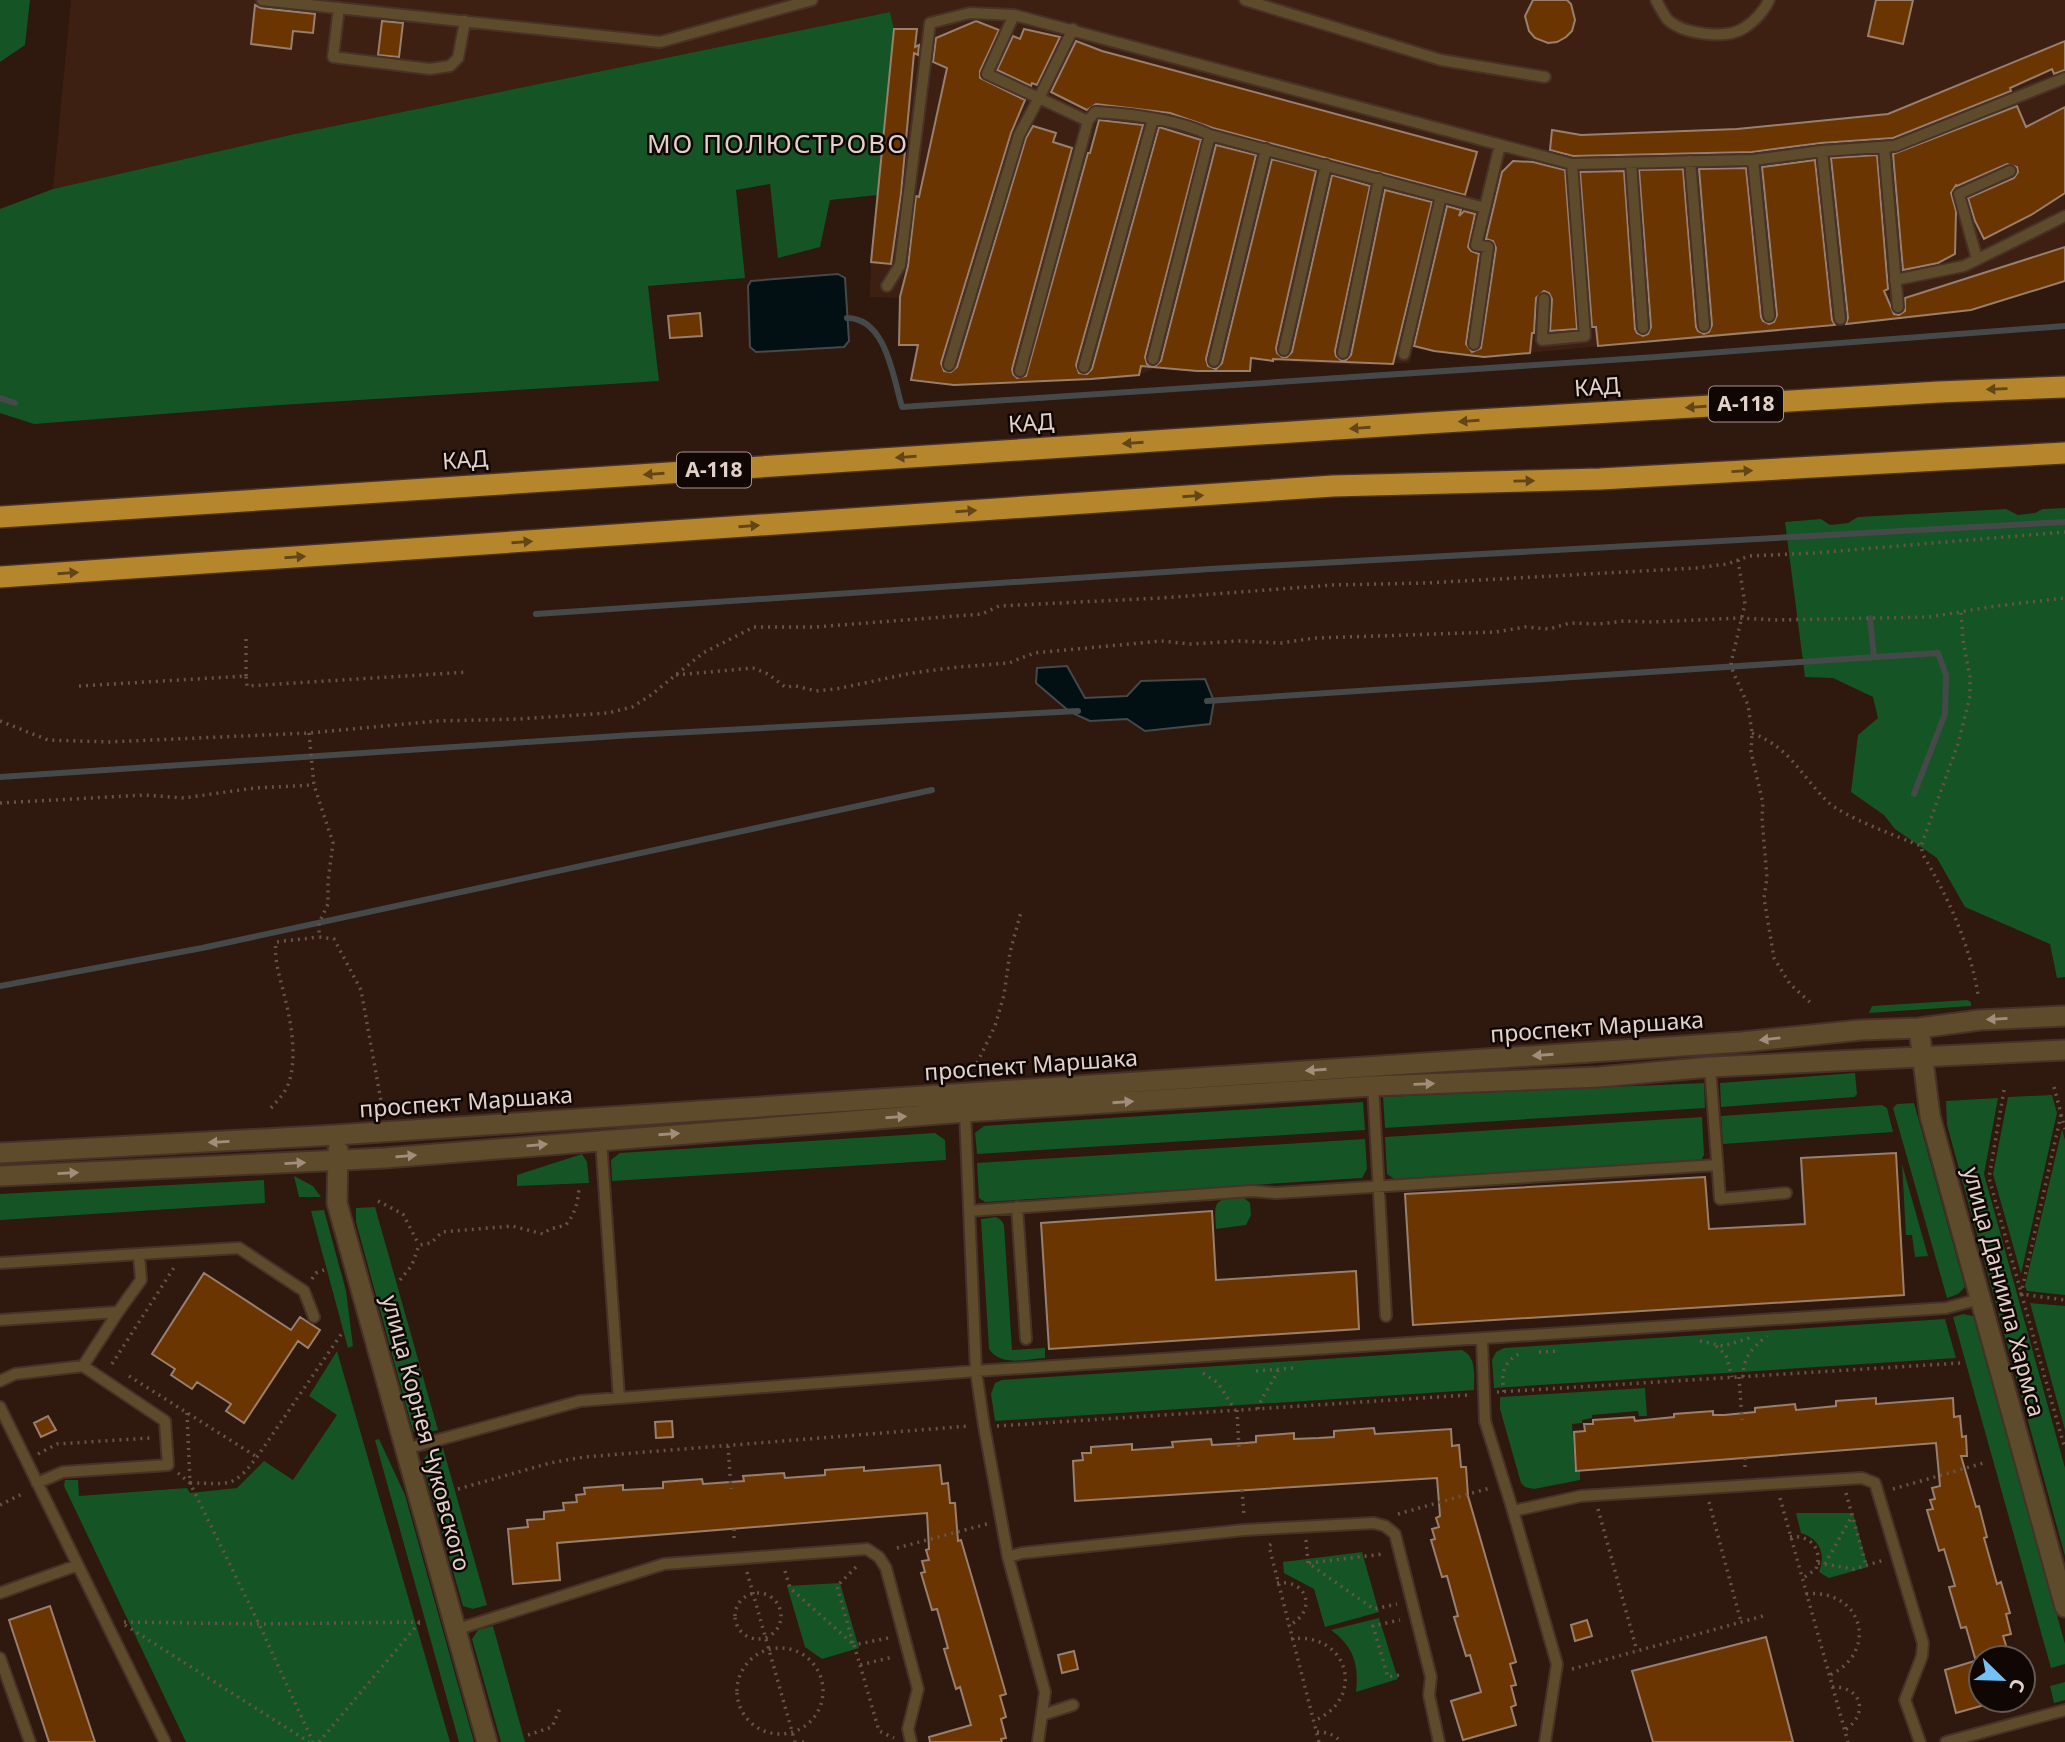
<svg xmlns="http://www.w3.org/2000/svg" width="2065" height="1742" font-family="'Noto Sans',sans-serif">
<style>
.built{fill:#3d2012}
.green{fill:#155424}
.water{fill:#020f13;stroke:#45494a;stroke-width:2}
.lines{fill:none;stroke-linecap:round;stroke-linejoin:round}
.stream{stroke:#45494a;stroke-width:6}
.building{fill:#6a3501;stroke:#997f6d;stroke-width:2}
.service-casing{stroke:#483228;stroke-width:14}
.minor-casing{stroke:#483228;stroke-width:23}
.motorway-casing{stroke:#483228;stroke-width:24}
.path{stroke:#675349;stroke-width:3.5;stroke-dasharray:2 5;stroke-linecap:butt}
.service{stroke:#5e4b2b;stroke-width:10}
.minor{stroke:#5e4b2b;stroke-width:19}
.motorway{stroke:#b5862b;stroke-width:21}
.oneway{fill:#624618}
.oneway2{fill:#a08e7a}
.labels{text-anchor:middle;stroke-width:5;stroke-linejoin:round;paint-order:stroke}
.shield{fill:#100704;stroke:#a2948f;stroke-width:2}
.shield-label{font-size:21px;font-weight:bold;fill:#e1d1ca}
.street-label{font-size:23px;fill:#e1d1ca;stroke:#100704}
.quarter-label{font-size:26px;letter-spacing:2px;fill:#e1d1ca;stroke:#100704}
</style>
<rect width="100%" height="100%" fill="#2f180e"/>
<!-- built -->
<path class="built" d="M71,0H2065V281L1971,310L1907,318L1484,357L1434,351L1413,346L1410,363L1350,365L1273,361L1252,358L1250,371H1200L1158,367L1139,375L1092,379L954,385L911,380L918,346L899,345L900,298L870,297L871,262L894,29L890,12L290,135L53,189Z"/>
<!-- green -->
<path class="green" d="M0,0H30L25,45L0,62Z
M890,12L894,29L878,195L830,200L820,247L778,258L770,184L736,190L745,278L648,286L659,381L280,405L34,424L0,413V209L53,189L290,135Z
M2065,508V977L2057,978L2050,944L1965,907L1937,858L1895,829L1884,815L1851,792L1858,735L1878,718L1873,697L1833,678L1805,677L1785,522L1821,519L1830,525L1848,523L1858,517L2006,509L2018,515L2035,513L2043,509Z
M1967,1000L1971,1002V1006L1869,1013L1872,1006Z
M1855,1073L1857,1094L1854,1097L1721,1107L1720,1083Z
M1704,1083L1705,1108L1385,1128L1383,1097Z
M2052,1095L2057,1113L2021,1274L1993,1174L2008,1097Z
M1998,1098L1984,1174L2065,1468V1556L1947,1125L1946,1101Z
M1363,1102L1365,1130L977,1154L975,1133L984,1126Z
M1914,1103L1965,1287L1958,1294L1947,1298L1893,1108L1897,1104Z
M1882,1105L1887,1108L1893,1132L1723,1144L1721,1116Z
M1702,1117L1704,1155L1700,1162L1397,1181L1387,1174L1385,1137Z
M2062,1129L2065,1140V1295L2027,1291L2025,1286Z
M935,1133L945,1140L946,1160L612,1181L611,1160L620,1153Z
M1365,1139L1367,1169L1362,1178L985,1202L979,1198L977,1163Z
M582,1154L587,1162L589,1183L517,1186V1175Z
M1902,1164L1928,1256L1915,1257L1912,1235H1906Z
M294,1176L313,1186L321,1197H299Z
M264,1180L265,1203L0,1220V1194Z
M1243,1197L1250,1203L1251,1215L1246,1225L1216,1229C1214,1200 1214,1199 1243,1197Z
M375,1207L438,1430L423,1434L413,1431L356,1222V1208Z
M324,1210L346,1291L353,1346L348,1348L311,1211Z
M996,1217L1001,1220L1004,1225L1012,1350L1045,1348V1358C1027,1359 1001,1367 989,1349L981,1219Z
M2030,1303L2065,1306V1430Z
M1963,1314L1973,1316L2065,1644V1664L2051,1668L1953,1317Z
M1945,1319L1956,1358L1494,1388L1492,1360L1496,1352L1504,1348Z
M1462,1350C1477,1357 1474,1376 1474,1390L995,1421L991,1394L995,1383L1002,1380Z
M337,1351L450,1742H186L64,1486L65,1480H78L79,1496L187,1488L190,1493L237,1488L264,1461L293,1480L337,1415L309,1396Z
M1645,1388L1647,1416H1639L1638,1411L1592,1415V1418L1582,1420V1423L1572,1424L1575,1471H1580V1480L1534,1489L1525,1487L1521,1483L1500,1409V1397Z
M379,1439L405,1495L474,1742H459L375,1440Z
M443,1448L487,1605L473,1609L463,1606L422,1462L428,1453Z
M1796,1513H1853L1868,1567L1829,1578L1819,1572C1826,1554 1820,1539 1801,1533Z
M1362,1552L1379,1612L1325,1627L1314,1589L1284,1573L1283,1562Z
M840,1583L859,1648L822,1659L805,1647L787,1586Z
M1379,1618L1398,1679L1356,1692C1359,1664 1354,1647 1331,1630Z
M493,1626L525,1742H501L472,1639L478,1630Z
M2065,1682V1700L2054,1703L2050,1686Z"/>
<!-- water -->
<path class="water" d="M838,274L845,278L849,341L844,347L756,352L750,347L748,286L751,281Z
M1067,666L1085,698L1127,696L1141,681L1205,679L1214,701L1210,724L1145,731L1127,719L1090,721L1070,712L1036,683L1037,668Z"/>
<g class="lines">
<!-- stream -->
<path class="stream" d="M847,318C886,318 893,377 902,407L1656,357L2065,326
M0,398L15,403
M536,614L1210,569L2065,522
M1870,618L1874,657
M1207,701L1938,653L1946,675L1945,714L1914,794
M0,777L633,735L1078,711
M0,986L202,948L932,790"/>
</g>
<!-- building -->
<path class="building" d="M1533,0H1567L1571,4L1575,20L1572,31L1566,37L1557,42L1548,43L1535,38L1529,31L1525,16Z
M1876,0H1913L1903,44L1868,36Z
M255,5L261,8L315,14L313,33L293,31L291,49L251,44Z
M382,21L403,23L399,57L378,55Z
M976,21L999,30L980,71V78L1025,100L1011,133L941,363L944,371L951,372L957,367L1026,138L1033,126L1056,133L1053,142L1072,148L1012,369L1013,374L1017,378L1026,376L1088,153H1090L1099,120L1143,125L1076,365L1079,373L1087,374L1092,369L1159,127L1201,140L1145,357L1147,364L1154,367L1161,361L1216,145L1256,155L1206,359L1208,366L1216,369L1222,363L1272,159L1316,171L1276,348L1277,353L1282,357H1287L1292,352L1332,175L1370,186L1335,351L1336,356L1341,360H1346L1351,355L1385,190L1432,202L1393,364L1273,359V361L1251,358L1250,371H1197L1141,366L1139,375L1091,379L954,385L911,380L918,345H899L900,297L908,266L916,196L919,197L947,68L933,62L936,38Z
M894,29H917L915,47L919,45L918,55L914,53L901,194L891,264L871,262Z
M1024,29L1060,37L1037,85L1032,83L1031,86L997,70L1013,36L1020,39Z
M1076,41L1102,51L1477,152L1465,195L1213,128L1170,113L1096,104L1087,110L1051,92Z
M2065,41V70L2054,74L2052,69L2010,88L2011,91L1893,138L1821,143L1752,152L1573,156L1550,150L1552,130L1581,135L1737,129L1888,114Z
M2017,106L2026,127L2065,107V193L2031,215L1984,239L1975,221L1968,198L2014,178L2018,172L2017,167L2007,164L1957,186L1956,185L1951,193L1956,211L1955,254L1938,263L1903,270L1893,154Z
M1877,155L1888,289L1884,291L1894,314L1899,315L1905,311V298L2065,247V281L1971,310L1846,324L1848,318L1831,158Z
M1815,160L1832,320L1835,325L1598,346L1596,327H1592L1580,172L1624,171L1635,329L1637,333L1643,336L1648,334L1651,327L1639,170L1683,169L1696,327L1698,331L1704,334L1709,332L1712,325L1699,169L1746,168L1761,317L1763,321L1769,324L1774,322L1777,315L1762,167Z
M1513,161L1533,162L1565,170L1577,329L1550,331L1552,299L1549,293L1544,291L1536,298L1534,333H1532L1530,353L1484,357L1434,351L1414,346L1447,206L1461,210L1459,216L1464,211L1475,214L1468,247L1471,251L1479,254L1466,344L1472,352L1481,348L1496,248L1493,241L1486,239L1502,172Z
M700,313L702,336L670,338L668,316Z
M1896,1153L1904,1295L1413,1325L1405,1194L1705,1177L1709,1229L1805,1224L1801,1158Z
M1212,1211L1216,1280L1356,1271L1359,1329L1049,1349L1041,1223Z
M204,1273L291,1330L300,1317L320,1330L308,1348L298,1341L244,1423L226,1411L231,1404L197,1382L192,1389L171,1375L175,1369L152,1354Z
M1876,1398V1404L1953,1398L1954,1417L1960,1416L1962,1437L1966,1436L1967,1456H1961L1976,1507L1979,1506L1987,1537L1984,1538L1997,1584L2001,1582L2010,1613L2006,1614L2011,1634L2003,1636L2010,1658H1975L1966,1627L1961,1628L1949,1587L1955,1586L1944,1549L1939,1551L1927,1510L1933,1509L1930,1500L1935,1499L1932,1488L1940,1486L1936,1443L1576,1471L1574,1432L1585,1431L1584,1424H1593V1420L1634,1417L1635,1421L1674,1417V1414L1713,1411V1415H1724L1755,1412V1408L1795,1404L1796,1410L1836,1406V1401Z
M48,1416L56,1430L41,1437L34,1423Z
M672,1421L673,1437L656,1438L655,1422Z
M1374,1428L1375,1434L1451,1429L1452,1446L1459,1445L1461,1467H1466L1468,1496L1516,1662L1510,1664L1516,1685L1511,1686L1516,1705L1511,1707L1516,1725L1463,1740L1451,1701L1481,1692L1470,1655L1466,1656L1454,1617L1458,1616L1447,1576L1442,1577L1431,1540L1435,1539L1432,1529L1439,1527L1436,1518L1440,1516L1437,1478L1075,1501L1073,1461L1083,1460L1082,1453H1091V1447L1132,1444V1450L1173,1447L1172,1442L1211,1439L1212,1445L1245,1443L1256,1442V1436L1294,1433V1439L1319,1438L1334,1437V1431Z
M940,1465L942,1484L948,1483L950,1503H955L958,1541L961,1540L1006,1694L1000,1696L1006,1717L1001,1719L1006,1738L1001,1739L1002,1742H930L929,1737L971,1725L960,1687L956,1689L944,1649L948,1648L937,1609L932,1610L921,1573L925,1572L922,1561L929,1560L926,1550L929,1549L927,1513L557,1543L560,1580L513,1584L508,1529L528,1527L527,1520L544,1519V1512L564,1510L563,1503L577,1502L576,1495L585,1494L584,1488L623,1485V1490L663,1488V1482L702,1479L703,1484L744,1481L743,1476L784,1473L785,1478L825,1475V1470L864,1467V1471Z
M50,1606L95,1742H49L9,1620Z
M1587,1620L1592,1636L1575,1641L1571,1625Z
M1766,1637L1793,1742H1653L1632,1671Z
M1074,1651L1078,1669L1062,1673L1058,1655Z
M1981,1659V1706L1956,1713L1945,1670Z"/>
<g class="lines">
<defs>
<path id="service" d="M262,0L660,42L812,0
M1245,0L1441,60L1545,77
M1656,0C1659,6 1663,13 1667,19C1682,34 1726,40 1744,28C1754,22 1765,10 1769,0
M339,8L333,57L430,69L450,66L458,58L465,21
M1014,15L987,74L1039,98L1073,29
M1884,147L1898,307
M1822,151L1840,319
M1753,160L1769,316
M1690,161L1704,326
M1631,163L1643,328
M1977,259L1959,194L2010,171
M1895,280L1964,266L2065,216
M887,286L900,265L930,23L970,13L1014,15L1572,164L1753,160L1822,151L1895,146L2065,78
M1544,299L1542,340L1585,336L1572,164
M1474,344L1488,247L1476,245L1500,145
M1284,350L1326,165
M1343,353L1379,179
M1404,354L1441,196
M1153,359L1210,135
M1214,361L1266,149
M949,365L1019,135L1039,98L1088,121L1095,112C1131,114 1177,119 1210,135L1485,208
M1084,367L1153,119
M1020,371L1088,121
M1710,1067L1720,1199L1786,1193
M1373,1086L1386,1316
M965,1112L976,1371L984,1426L1008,1557L1022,1553L1244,1530L1374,1523L1385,1526L1395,1534L1431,1677L1429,1695L1439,1742
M601,1140L619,1398
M1017,1207L1026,1339
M969,1211L1252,1191L1276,1193L1717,1165
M0,1263L139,1254
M118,1312L141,1280L139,1254L239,1248L304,1291L314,1317
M0,1320L118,1312L83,1366
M1482,1340L1485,1421L1513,1511L1581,1496L1862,1478L1875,1483L1923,1643L1922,1656L1905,1700L1920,1742
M0,1381L15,1374L83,1366L165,1421L168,1465L63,1472L37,1483
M0,1407L165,1742
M405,1449L580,1401L976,1371L1946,1308L1980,1299
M1513,1511L1557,1664L1545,1742
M1008,1557L1045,1692L1038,1742
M0,1593L78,1565
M455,1630L664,1564L867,1549L879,1557L886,1568L918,1689L908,1729L911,1742
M0,1658L30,1742
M1042,1715L1073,1705
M1946,1742L2065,1710"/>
<path id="minor" d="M1919,1028L1930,1116L2065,1607
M338,1150L337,1203L487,1742
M0,1153L336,1135L1742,1042L1861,1030L1919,1028L1980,1020L2065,1016
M0,1176L385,1158L965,1112L1373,1086L1599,1077L1710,1067L2065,1050"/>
<path id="motorway" d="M0,517L1428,423L1939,392L2065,387
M0,577L1333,486L1600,479L2065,453"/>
</defs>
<!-- service casing -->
<use href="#service" class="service-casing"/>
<!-- minor casing -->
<use href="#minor" class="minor-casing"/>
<!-- motorway casing -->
<use href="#motorway" class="motorway-casing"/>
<!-- path -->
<path class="path" d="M1738,560L1745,604L1731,663L1733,672L1748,705L1752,733L1751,752L1763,803L1762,818L1767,878L1764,898L1774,958L1790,984L1813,1005
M1961,613L1963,640L1970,677V696L1958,744L1921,846L1923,855C1949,899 1969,943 1978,994
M246,639V676
M676,675L753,668L768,674L785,687L796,686L816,691L836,689L912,673L958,667L1009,663L1034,653L1161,641L1191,644L1239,641L1281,643L1316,638L1496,632L1525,627L1549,629L1570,623L1599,624L1624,621L1653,622L1740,618L1775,620L1929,617L1996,606L2065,598
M79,686L246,676L247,686L468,672
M0,721L48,740L108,742L309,733L437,721L519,719L608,713L632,707L651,695L703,653L754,627H815L982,614L999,606L1161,598L1333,585L1426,583L1696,568L1727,564L1749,556L1814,553L2065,532
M309,733L314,785L333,843L328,881V904L319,923V937L334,939L361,990L381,1101
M1752,733C1792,749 1800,775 1828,802C1844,817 1899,837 1921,846
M0,803L145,795L184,798L254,788L314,785
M977,1063L995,1026L1004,995L1010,952L1021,912
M2054,1087L2065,1129
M2004,1090L1989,1178L2065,1449
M271,1108C278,1100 286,1092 289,1082C298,1054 290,1017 283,990C279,974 274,959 276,942L319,937
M2061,1115L2021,1294L2065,1300
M378,1201L403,1214L419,1245
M312,1279L316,1273L324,1270
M400,1280L412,1265L419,1245L431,1243L442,1232L512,1226L543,1234L550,1229L566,1225C575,1213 578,1203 579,1188
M1700,1341L1723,1346L1753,1337
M1716,1346L1726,1355L1732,1377
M1539,1352L1559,1351
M112,1364L175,1266
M1256,1371L1293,1368
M1203,1373L1218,1383L1235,1410
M129,1376L257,1457
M1739,1377L1742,1420
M1743,1377C1743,1357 1752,1348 1767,1336
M1497,1392L1961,1363
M1504,1392C1501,1374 1503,1361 1521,1353
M1258,1409C1261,1396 1273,1383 1278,1370
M1237,1410L1239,1449
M187,1413L190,1483C228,1483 232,1490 257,1457L342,1333
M997,1426L1468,1395
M728,1446L731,1489
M38,1454L57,1444L150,1438
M1745,1458V1470
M178,1473L190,1483L259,1624L313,1742
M458,1489L550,1463L584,1457L969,1426
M1893,1489L1987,1462
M1242,1490L1244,1516
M1846,1493L1866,1565
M1780,1498L1848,1742
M1709,1502L1741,1622
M0,1505L22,1494
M1598,1509L1637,1651
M1398,1514L1490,1488
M734,1529V1543
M1790,1537C1811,1534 1823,1550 1816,1569L1802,1579
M1306,1540L1308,1563L1374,1609L1397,1604
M1271,1544L1269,1546L1319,1742
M897,1548L987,1524
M1309,1563L1383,1554
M1818,1563L1854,1569L1884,1560
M1825,1564L1852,1516
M785,1571L790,1588L854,1645
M747,1572L795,1742
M1277,1583C1309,1579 1317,1612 1288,1626
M735 1616a23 23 0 1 1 46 0a23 23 0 1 1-46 0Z
M1806,1594C1862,1588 1880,1651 1830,1675
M124,1622L259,1624L423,1622
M125,1625L309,1742
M888,1638L854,1645L860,1665L893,1657
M1291,1639C1349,1631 1367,1700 1313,1721
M853,1643L837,1586L857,1566
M737 1691a43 43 0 1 1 86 0a43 43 0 1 1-86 0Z
M860,1665L879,1731L894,1738
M1572,1669L1763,1616
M1399,1675L1388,1677L1373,1626L1400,1620
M1832,1687C1862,1686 1869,1714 1845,1730
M1317,1732C1327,1732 1334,1734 1341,1742
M528,1735L552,1727L561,1706
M319,1742L419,1623
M802,1742H805"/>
<!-- service -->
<use href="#service" class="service"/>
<!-- minor -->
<use href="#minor" class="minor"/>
<!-- motorway -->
<use href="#motorway" class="motorway"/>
</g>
<!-- one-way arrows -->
<defs><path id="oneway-solid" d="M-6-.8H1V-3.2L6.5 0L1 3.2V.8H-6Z" transform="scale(1.75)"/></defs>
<g class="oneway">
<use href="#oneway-solid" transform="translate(1997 389) rotate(178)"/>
<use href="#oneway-solid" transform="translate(1696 407) rotate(176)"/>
<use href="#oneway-solid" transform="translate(1469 421) rotate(176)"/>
<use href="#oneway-solid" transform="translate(1360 428) rotate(176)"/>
<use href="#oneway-solid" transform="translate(1133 443) rotate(176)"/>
<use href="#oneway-solid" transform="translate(906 457) rotate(176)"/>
<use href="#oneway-solid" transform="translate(1742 471) rotate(-3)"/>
<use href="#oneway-solid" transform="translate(654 474) rotate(176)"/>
<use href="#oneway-solid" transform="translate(1524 481) rotate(-1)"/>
<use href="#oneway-solid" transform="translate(1193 496) rotate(-4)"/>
<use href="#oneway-solid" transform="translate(966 511) rotate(-4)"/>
<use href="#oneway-solid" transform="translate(749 526) rotate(-4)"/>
<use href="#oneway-solid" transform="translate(522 542) rotate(-4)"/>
<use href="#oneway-solid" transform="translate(295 557) rotate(-4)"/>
<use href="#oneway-solid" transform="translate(68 573) rotate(-4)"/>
</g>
<g class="oneway2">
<use href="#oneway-solid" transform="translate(1997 1019) rotate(177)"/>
<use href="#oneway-solid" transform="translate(1770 1039) rotate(174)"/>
<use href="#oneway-solid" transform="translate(1543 1055) rotate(176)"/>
<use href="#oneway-solid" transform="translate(1316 1070) rotate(176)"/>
<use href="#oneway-solid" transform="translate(1424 1084) rotate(-2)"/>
<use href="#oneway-solid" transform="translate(1123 1102) rotate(-4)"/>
<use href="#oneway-solid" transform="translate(896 1117) rotate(-4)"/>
<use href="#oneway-solid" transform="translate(669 1134) rotate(-4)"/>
<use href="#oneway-solid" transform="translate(219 1142) rotate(177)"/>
<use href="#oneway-solid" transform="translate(537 1145) rotate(-5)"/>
<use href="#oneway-solid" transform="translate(406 1156) rotate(-5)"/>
<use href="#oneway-solid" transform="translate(295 1163) rotate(-3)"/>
<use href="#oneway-solid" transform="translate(68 1173) rotate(-3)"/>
</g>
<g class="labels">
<!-- shield labels -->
<g class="shield">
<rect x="1709" y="386.5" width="74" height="35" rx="5"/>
<rect x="677" y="452.5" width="74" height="35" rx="5"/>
</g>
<g class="shield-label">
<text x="1746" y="411">А-118</text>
<text x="714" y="477">А-118</text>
</g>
<!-- street labels -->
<g class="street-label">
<text transform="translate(1597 387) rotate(-4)" y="8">КАД</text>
<text transform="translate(1031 423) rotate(-4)" y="8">КАД</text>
<text transform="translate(465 460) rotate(-4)" y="8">КАД</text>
<text transform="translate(1597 1027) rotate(-4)" y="8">проспект Маршака</text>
<text transform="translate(1031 1065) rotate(-4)" y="8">проспект Маршака</text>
<text transform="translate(466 1102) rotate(-4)" y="8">проспект Маршака</text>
<text transform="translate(2004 1292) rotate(75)" y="8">улица Даниила Хармса</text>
<text transform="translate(426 1433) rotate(75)" y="8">улица Корнея Чуковского</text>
</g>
<!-- quarter labels -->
<g class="quarter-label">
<text x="778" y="153">МО ПОЛЮСТРОВО</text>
</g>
</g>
<!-- north arrow -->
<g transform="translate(2002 1679) rotate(113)"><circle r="33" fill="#100704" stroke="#645853" stroke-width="2"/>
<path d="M0-5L12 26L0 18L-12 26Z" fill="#73c1f5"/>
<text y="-10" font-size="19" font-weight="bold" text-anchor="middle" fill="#e1d1ca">С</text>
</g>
</svg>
